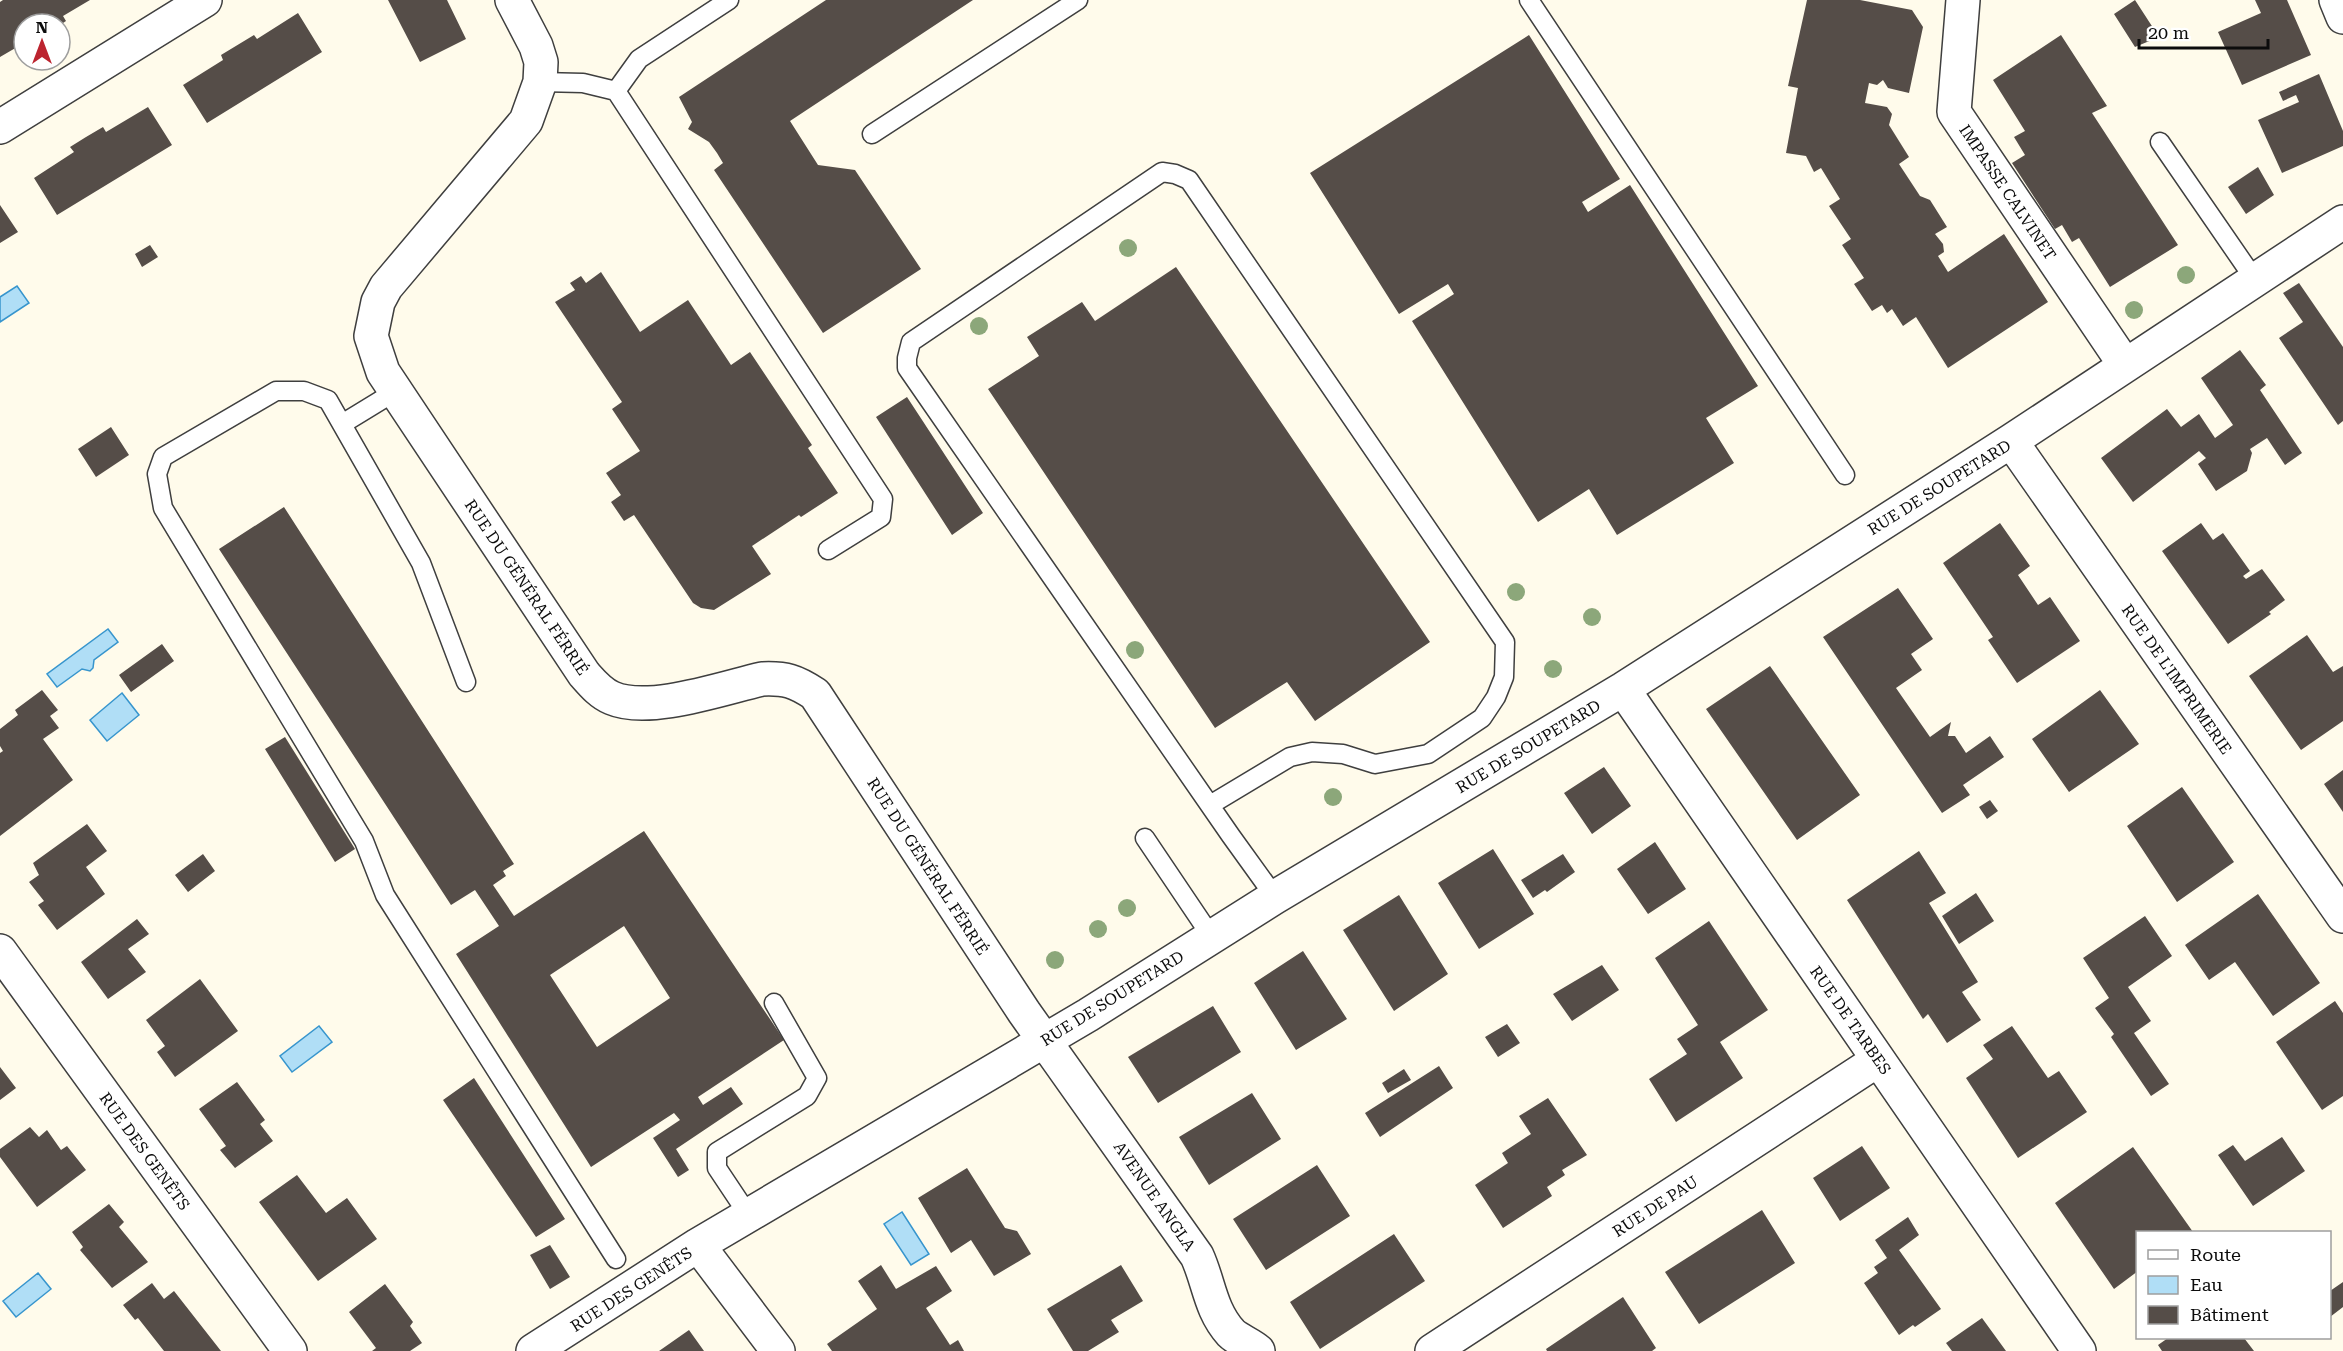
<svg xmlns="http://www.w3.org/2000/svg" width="2343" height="1351" font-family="'Roboto Serif',serif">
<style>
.water{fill:#b0def6;stroke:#3795cd;stroke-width:1.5}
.building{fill:#554d48;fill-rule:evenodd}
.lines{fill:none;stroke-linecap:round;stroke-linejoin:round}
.service-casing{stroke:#3f3f3f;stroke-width:21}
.minor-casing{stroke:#3f3f3f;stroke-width:36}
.service{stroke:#fff;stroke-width:18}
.minor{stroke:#fff;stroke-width:33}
.tree{fill:#8ca77a}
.labels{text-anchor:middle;stroke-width:6;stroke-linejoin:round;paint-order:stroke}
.street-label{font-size:16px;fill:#0c0c0c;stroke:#fff}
</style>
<rect width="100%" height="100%" fill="#fffbeb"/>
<!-- water -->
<path class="water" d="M17,286L29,303L0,322V297Z
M108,629L118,642L94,660L93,668L90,671L82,669L57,687L47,674Z
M122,693L139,715L107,741L90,720Z
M319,1026L332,1042L292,1072L280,1056Z
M902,1212L929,1254L911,1265L884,1224Z
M38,1273L51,1289L16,1317L3,1301Z"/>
<!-- building -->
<path class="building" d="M3,0H90L63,16L66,21L60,25L24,24V43L0,57V2Z
M388,0H447L466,39L420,62Z
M826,0H973L790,121L818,165L855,170L921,269L823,333L714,170L723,163L717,153L709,142L688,129L692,122L679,97Z
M1807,0H1860L1912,10L1923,27L1909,93L1888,88L1883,80L1877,85L1869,83L1865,103L1887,107L1892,114L1889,125L1909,157L1899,164L1920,196L1930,200L1947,227L1935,234L1943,244L1944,252L1938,256L1948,272L2004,234L2048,302L1948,368L1916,317L1903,326L1892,309L1887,313L1882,305L1872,311L1854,284L1864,278L1842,245L1851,239L1829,206L1840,199L1821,168L1814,172L1806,156L1786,153L1798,88L1788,86Z
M2135,0L2159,37L2135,47L2114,14Z
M2255,0H2287L2311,55L2242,85L2218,32L2261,13Z
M298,13L322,52L207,123L183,85L223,60L221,55L254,35L257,39Z
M1529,35L1620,179L1582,202L1588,212L1630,185L1758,386L1706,418L1734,463L1617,535L1589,489L1538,522L1412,321L1454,294L1448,284L1399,314L1310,173Z
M2061,35L2107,106L2092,113L2178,245L2110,287L2079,238L2072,242L2062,225L2055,229L2012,163L2025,155L2014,137L2025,131L1993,80Z
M2319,74L2343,131V146L2282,173L2258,120L2299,102L2296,95L2283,101L2279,92Z
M148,107L172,145L57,215L34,178L74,152L70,147L86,137L103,127L106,132Z
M2258,167L2274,195L2246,214L2228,187Z
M0,205L18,232L0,243Z
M150,245L158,257L142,267L135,254Z
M1176,267L1430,642L1315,721L1287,682L1215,728L988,389L1039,356L1027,337L1082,302L1095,321Z
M601,272L640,332L688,300L731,365L750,352L812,445L808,448L838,493L801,517L799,515L752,546L771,574L714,610L701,608L693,603L634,515L624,521L611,502L621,495L606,473L640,451L612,409L622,402L555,302L575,290L570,283L581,276L586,283Z
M2299,283L2343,347V421L2338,425L2279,338L2303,322L2283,293Z
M2240,350L2266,385L2260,390L2302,453L2285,465L2267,438L2250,449L2252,453L2247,471L2216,491L2198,464L2206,458L2199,451L2133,502L2101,458L2167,409L2181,427L2199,414L2215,438L2233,425L2201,378Z
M907,397L983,513L952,535L876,417Z
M111,427L129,455L96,477L78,449Z
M284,507L514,864L503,871L506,876L493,885L514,916L644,831L784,1040L698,1097L703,1105L731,1087L743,1104L676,1149L689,1170L678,1177L653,1138L680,1120L674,1113L591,1167L456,954L499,926L475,890L451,905L219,549ZM624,926L670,998L597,1047L550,975Z
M2000,523L2030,566L2018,575L2038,605L2050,597L2080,641L2017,683L1988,640L1993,637L1943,563Z
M2201,523L2213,540L2223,533L2250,571L2243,576L2246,579L2262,569L2285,600L2269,612L2271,614L2228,644L2162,551Z
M1898,588L1933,639L1911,654L1922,670L1896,688L1930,737L1951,722L1948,736H1955L1966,753L1990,736L2004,757L1963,785L1970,795L1942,813L1823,637Z
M2307,635L2333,672L2343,666V721L2301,750L2249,676Z
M162,644L174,661L131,692L119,675Z
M1770,666L1860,795L1797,840L1706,709Z
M42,690L58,710L50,716L59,728L43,739L73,780L0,836V753L3,751L0,746V729L18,715L15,710Z
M2100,690L2139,744L2069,792L2032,739Z
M285,737L355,849L335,862L265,749Z
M1604,767L1631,806L1592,834L1564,793Z
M2343,770V812L2324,784Z
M2182,787L2234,862L2177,902L2127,826Z
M1990,800L1998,811L1987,819L1979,807Z
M87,824L107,851L86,867L105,894L57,930L38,905L44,901L29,882L39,875L33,863Z
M1655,842L1686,889L1648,914L1617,869Z
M1493,849L1534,914L1479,949L1438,883Z
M1919,851L1946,893L1929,903L1978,982L1962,992L1981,1020L1947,1043L1928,1014L1923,1019L1847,900Z
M203,854L215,871L188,892L175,875Z
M1563,854L1575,872L1547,892L1545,890L1533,898L1521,880Z
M1976,893L1994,921L1959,944L1942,916Z
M2258,894L2320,983L2273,1016L2235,962L2209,980L2185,945Z
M1399,895L1448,974L1394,1011L1343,930Z
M2145,916L2172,956L2128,987L2151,1021L2134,1033L2169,1084L2151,1096L2111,1037L2114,1034L2095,1008L2109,998L2083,958Z
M137,919L149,934L128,949L146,972L108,999L81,962Z
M1709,921L1768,1010L1720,1042L1743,1078L1676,1122L1649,1079L1687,1054L1677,1039L1698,1025L1655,958Z
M1303,951L1347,1019L1296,1050L1254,983Z
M1602,965L1619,990L1572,1021L1553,994Z
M200,979L238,1031L175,1077L157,1052L165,1046L146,1020Z
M2335,1001L2343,1013V1096L2322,1110L2276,1042Z
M1213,1006L1241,1052L1158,1103L1128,1057Z
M1507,1024L1520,1043L1498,1057L1485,1037Z
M2012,1026L2048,1078L2059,1071L2087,1112L2018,1158L1966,1078L1993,1059L1983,1045Z
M1439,1066L1453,1088L1380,1137L1365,1113Z
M0,1067L16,1088L0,1100Z
M1404,1069L1411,1080L1388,1093L1382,1083Z
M474,1078L565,1219L536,1237L443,1100Z
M237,1082L265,1120L260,1124L273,1141L235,1168L220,1150L226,1146L199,1109Z
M1252,1093L1281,1139L1209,1185L1179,1137Z
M1548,1098L1587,1155L1562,1170L1565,1175L1547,1187L1552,1196L1503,1228L1475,1185L1508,1163L1502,1153L1531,1134L1519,1116Z
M30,1127L39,1137L47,1130L61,1150L67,1146L86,1170L37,1207L0,1157V1149Z
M2282,1137L2305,1171L2253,1206L2218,1155L2233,1145L2245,1161Z
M1862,1146L1890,1188L1840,1221L1813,1178Z
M2133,1147L2193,1232H2138V1271L2114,1289L2055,1203Z
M1317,1165L1350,1216L1266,1270L1233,1219Z
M967,1168L1005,1228L1017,1231L1031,1254L994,1276L971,1240L951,1253L918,1198Z
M297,1175L326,1213L347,1198L377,1239L318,1281L259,1202Z
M109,1204L124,1222L119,1227L148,1262L112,1288L80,1250L83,1247L72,1232Z
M1762,1210L1795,1263L1699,1324L1665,1272Z
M1908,1217L1919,1235L1899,1250L1941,1309L1915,1327L1913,1325L1899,1335L1864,1283L1878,1273L1874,1267L1887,1258L1875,1240Z
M1394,1234L1425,1281L1320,1349L1290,1302Z
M550,1245L570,1277L550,1289L530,1255Z
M881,1265L896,1289L936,1266L952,1291L926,1308L950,1345L958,1340L964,1351H832L827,1344L877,1309L858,1281Z
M1121,1265L1143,1301L1111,1320L1119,1332L1088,1351H1073L1047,1309Z
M2343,1282V1307L2330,1317V1291Z
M152,1283L164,1299L174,1291L221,1351H164L138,1318L135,1320L123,1305Z
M385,1284L413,1322L410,1326L422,1343L410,1351H372L376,1348L349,1312Z
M1623,1297L1656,1348L1652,1351H1547L1546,1349Z
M1982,1318L2006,1351H1952L1946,1343Z
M689,1330L704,1351H659Z
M2168,1338H2244L2254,1351H2162L2158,1345Z"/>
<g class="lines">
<defs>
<path id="service" d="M1529,0L1845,475
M540,82L583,83L616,91L883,499L881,517L828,550
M616,91L639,59L729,0
M872,134L1078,0
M2160,142L2255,280
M342,424L396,391
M466,682L421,563L328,400L304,391H276L163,457L157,474L163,508L364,841L385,895L616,1259
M1210,805L1290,757L1312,752L1343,754L1375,764L1428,754L1482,718L1496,697L1504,677L1505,642L1189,180L1175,174L1162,172L911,342L907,358V368L1231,836L1275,897
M1145,838L1211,936
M749,1216L717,1168V1152L807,1096L817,1078L774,1003"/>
<path id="minor" d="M512,0L536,46L541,62L540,82L526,121L386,287L378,302L371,336L383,372L584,674C592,683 600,693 612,698C649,714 723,688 762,679C786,678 795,681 815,694L1024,1012L1197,1256C1209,1282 1210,1310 1231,1333C1238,1340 1250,1344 1258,1351
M1963,0L1954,112L2125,365
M2336,0L2343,17
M0,127L205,0
M2011,441L2343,916
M1623,689L2079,1351
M0,951L290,1351
M698,1245L778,1351
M533,1351L698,1245L1088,1015L1275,897L1623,689L2011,441L2343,222
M1432,1351L1878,1060"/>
</defs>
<!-- service casing -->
<use href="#service" class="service-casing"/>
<!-- minor casing -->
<use href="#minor" class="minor-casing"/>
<!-- service -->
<use href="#service" class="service"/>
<!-- minor -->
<use href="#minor" class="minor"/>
</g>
<!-- trees -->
<g class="tree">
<circle cx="1128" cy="248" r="9"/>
<circle cx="2186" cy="275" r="9"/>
<circle cx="2134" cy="310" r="9"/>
<circle cx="979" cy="326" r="9"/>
<circle cx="1516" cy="592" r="9"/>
<circle cx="1592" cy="617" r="9"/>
<circle cx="1135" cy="650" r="9"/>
<circle cx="1553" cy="669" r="9"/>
<circle cx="1333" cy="797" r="9"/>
<circle cx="1127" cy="908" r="9"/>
<circle cx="1098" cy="929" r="9"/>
<circle cx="1055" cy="960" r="9"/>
</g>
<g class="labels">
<!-- street labels -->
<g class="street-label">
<text transform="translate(2008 192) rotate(56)" y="6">IMPASSE CALVINET</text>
<text transform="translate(1939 487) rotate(-32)" y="6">RUE DE SOUPETARD</text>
<text transform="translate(527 587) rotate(56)" y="6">RUE DU GÉNÉRAL FÉRRIÉ</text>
<text transform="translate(2177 679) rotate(55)" y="6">RUE DE L'IMPRIMERIE</text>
<text transform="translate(1528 746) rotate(-31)" y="6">RUE DE SOUPETARD</text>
<text transform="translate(928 866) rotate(57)" y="6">RUE DU GÉNÉRAL FÉRRIÉ</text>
<text transform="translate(1112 998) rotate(-32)" y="6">RUE DE SOUPETARD</text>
<text transform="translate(1851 1020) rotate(55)" y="6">RUE DE TARBES</text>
<text transform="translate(145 1151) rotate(54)" y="6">RUE DES GENÊTS</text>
<text transform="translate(1155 1196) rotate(55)" y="6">AVENUE ANGLA</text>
<text transform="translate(1655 1206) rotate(-33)" y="6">RUE DE PAU</text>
<text transform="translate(631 1289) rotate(-33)" y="6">RUE DES GENÊTS</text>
</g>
</g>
<!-- legend -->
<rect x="2136" y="1231" width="195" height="108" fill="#ffffff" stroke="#9e9e9e" stroke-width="1.5"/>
<rect x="2148" y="1250" width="30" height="9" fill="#ffffff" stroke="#9e9e9e" stroke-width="1.5"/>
<text x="2190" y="1261" font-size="18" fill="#0c0c0c">Route</text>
<rect x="2148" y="1276" width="30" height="18" fill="#b0def6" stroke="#9e9e9e" stroke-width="1.5"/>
<text x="2190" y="1291" font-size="18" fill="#0c0c0c">Eau</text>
<rect x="2148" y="1306" width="30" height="18" fill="#554d48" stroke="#9e9e9e" stroke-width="1.5"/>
<text x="2190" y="1321" font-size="18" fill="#0c0c0c">Bâtiment</text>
<!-- north arrow -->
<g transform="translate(42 42)"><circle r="28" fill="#ffffff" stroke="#9e9e9e" stroke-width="1.5"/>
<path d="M0-4.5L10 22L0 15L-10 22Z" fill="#bc242f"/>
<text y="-9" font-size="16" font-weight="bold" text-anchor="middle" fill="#0c0c0c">N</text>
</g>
<!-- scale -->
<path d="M2139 39v9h129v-9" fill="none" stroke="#0c0c0c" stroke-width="3"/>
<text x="2148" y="39" font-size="18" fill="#0c0c0c" stroke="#ffffff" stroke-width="4.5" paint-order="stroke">20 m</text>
</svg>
